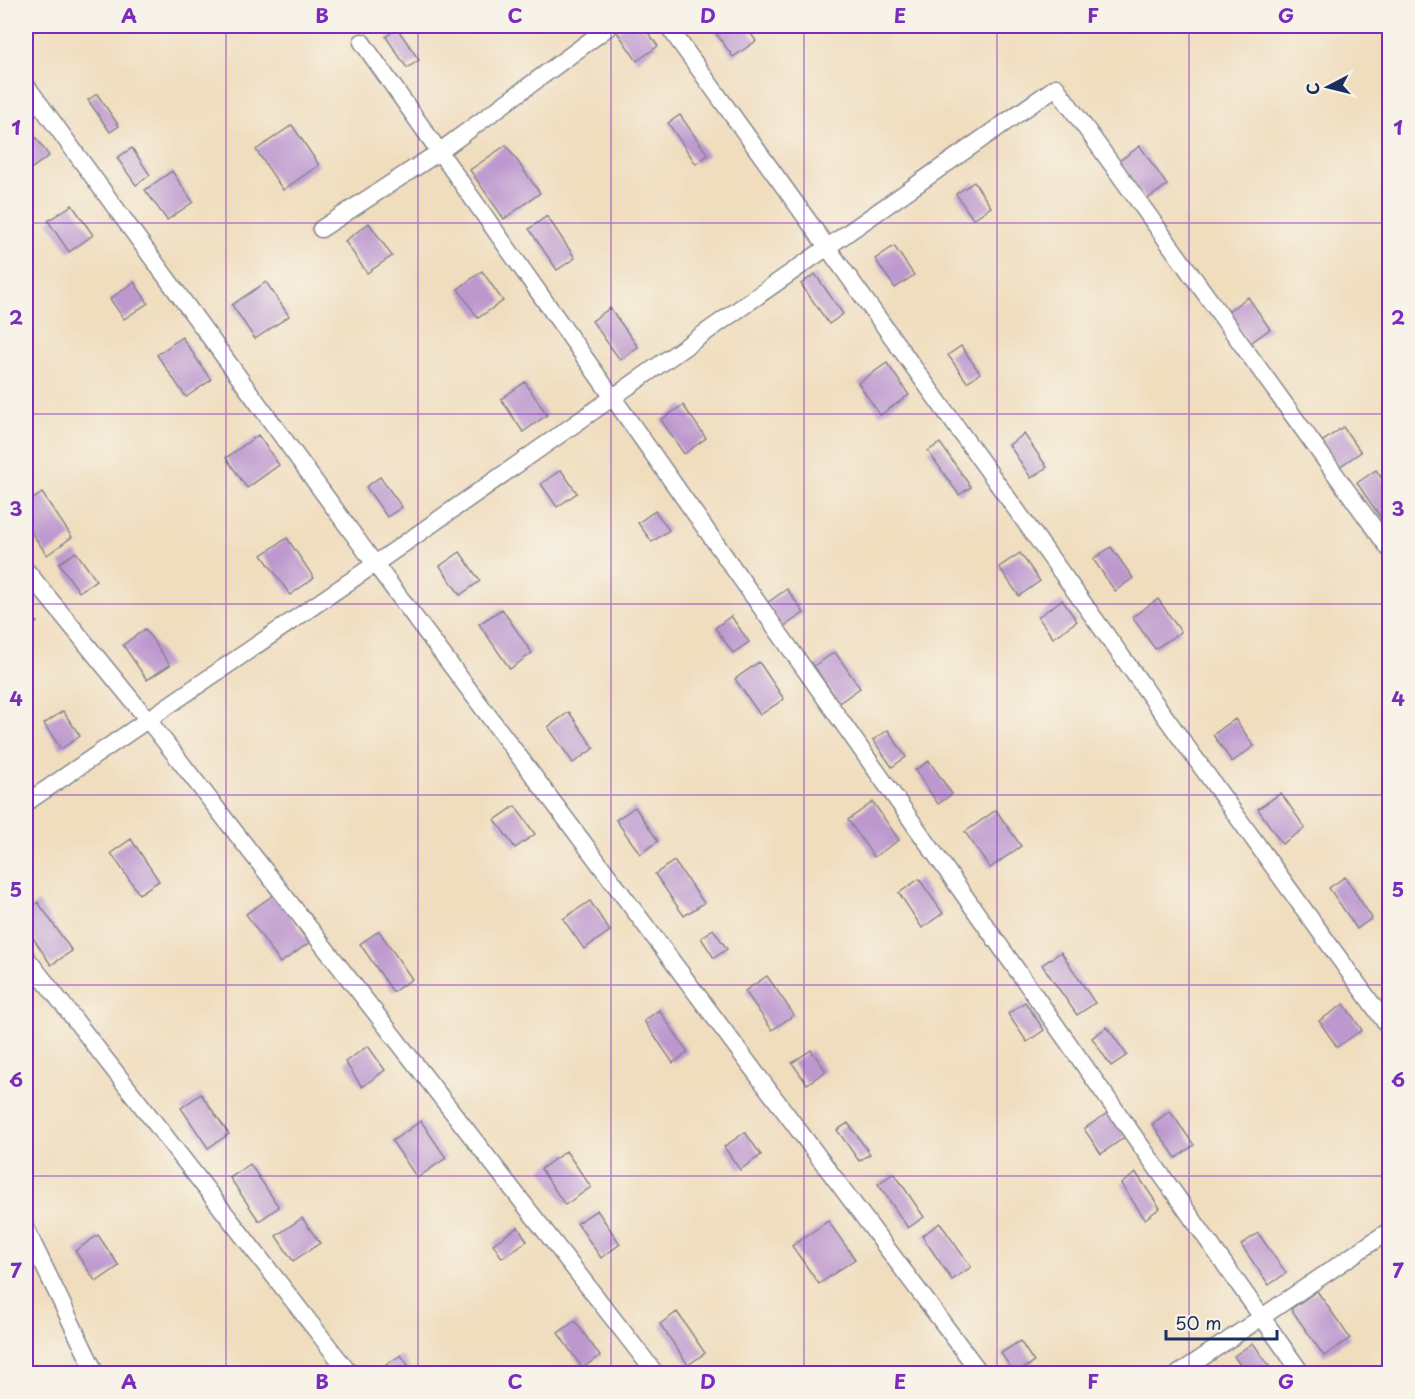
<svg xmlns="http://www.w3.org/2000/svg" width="1415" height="1399" font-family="'Playpen Sans',sans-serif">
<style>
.building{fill:#bd98cf}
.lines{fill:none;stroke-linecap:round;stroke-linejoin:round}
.minor-casing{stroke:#86868e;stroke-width:19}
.minor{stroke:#fff;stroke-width:16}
.grid{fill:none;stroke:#7b2cbf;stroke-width:1.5;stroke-opacity:0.55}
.neatline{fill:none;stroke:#7b2cbf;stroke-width:2}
.grid-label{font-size:20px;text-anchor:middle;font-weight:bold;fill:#7b2cbf}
</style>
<rect width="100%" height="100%" fill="#f7f3e8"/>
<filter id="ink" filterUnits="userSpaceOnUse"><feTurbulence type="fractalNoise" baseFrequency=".0167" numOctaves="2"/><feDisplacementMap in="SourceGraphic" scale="12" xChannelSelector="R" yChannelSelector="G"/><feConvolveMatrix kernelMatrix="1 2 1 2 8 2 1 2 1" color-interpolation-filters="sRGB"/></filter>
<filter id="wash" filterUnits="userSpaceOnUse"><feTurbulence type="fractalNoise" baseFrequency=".008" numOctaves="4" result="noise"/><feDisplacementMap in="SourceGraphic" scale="24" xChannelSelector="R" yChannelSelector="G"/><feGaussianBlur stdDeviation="1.35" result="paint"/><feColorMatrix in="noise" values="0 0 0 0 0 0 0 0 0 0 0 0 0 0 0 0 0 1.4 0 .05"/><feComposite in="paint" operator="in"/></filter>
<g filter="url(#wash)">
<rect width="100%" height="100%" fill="#f0ddbe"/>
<g id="blocks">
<!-- building -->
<path class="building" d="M625,26H643L658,46L637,61L617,32Z
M711,26H746L756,41L733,57Z
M397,28L419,60L407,68L386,37Z
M97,94L119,126L110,132L88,100Z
M680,115L708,155L696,164L668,123Z
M292,125L319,165L283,190L256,150Z
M30,129L49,156L26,172V132Z
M506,145L540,193L504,219L470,170Z
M1140,146L1167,185L1146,200L1119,161Z
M132,148L150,175L136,185L117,158Z
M172,171L193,202L167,220L145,190Z
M974,182L991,207L973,219L956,194Z
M72,205L93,235L69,252L48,221Z
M547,216L575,258L557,270L529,229Z
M369,223L392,256L367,273L345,241Z
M894,246L914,275L895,288L875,259Z
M482,271L503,301L478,318L458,289Z
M815,274L843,314L829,324L801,284Z
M134,282L148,303L124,319L110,299Z
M266,282L289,316L255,339L232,305Z
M1248,297L1270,329L1249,344L1227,312Z
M610,308L638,347L620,360L592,321Z
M182,337L211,380L186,397L157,355Z
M961,346L980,373L967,382L948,355Z
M887,363L909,395L880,415L858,383Z
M525,382L547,415L523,432L501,399Z
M683,405L706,438L684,454L661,420Z
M1343,427L1361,452L1339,467L1322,442Z
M1024,434L1047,467L1031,478L1009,445Z
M258,435L279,465L247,488L226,458Z
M940,443L971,487L959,495L928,451Z
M561,470L577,493L557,507L541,484Z
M1376,470L1390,490V520L1385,524L1357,483Z
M380,477L402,507L387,517L366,487Z
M42,493L72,537L47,555L26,525V504Z
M655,511L669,530L652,542L638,523Z
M287,538L314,578L290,595L262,555Z
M1111,547L1133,578L1115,591L1093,559Z
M76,552L96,580L79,592L59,563Z
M460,552L480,581L460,595L440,566Z
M1020,553L1040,581L1019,596L999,567Z
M787,589L804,613L783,627L767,603Z
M1158,599L1181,632L1155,649L1132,617Z
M1062,600L1077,621L1053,638L1038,617Z
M26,605L37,622L26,630Z
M502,609L532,653L510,669L479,624Z
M731,616L749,642L733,653L715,628Z
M145,629L170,665L147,680L123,645Z
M835,652L860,688L839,703L814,666Z
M759,662L784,699L760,715L735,679Z
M63,711L80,736L61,749L44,724Z
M569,712L594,748L573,763L548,727Z
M1235,719L1254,746L1232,762L1213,735Z
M888,730L906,757L892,767L873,740Z
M929,761L952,794L938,804L915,770Z
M1281,793L1305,828L1282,844L1258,809Z
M873,802L899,840L874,857L848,820Z
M515,806L535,834L515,848L495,820Z
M635,807L658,841L640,854L616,820Z
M996,810L1021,846L990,868L965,832Z
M131,839L159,881L139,894L111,853Z
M674,861L704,903L684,916L655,874Z
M1345,877L1372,918L1357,929L1329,888Z
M919,879L943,913L922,928L899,893Z
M275,894L309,943L280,963L246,914Z
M590,901L610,931L584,949L563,919Z
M38,902L72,951L51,965L26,927V911Z
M713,929L727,949L714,958L701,938Z
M379,931L412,979L393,992L360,944Z
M1061,952L1095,1003L1077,1015L1042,965Z
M767,976L794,1015L772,1030L745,991Z
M1025,1002L1044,1030L1027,1042L1008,1014Z
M1344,1004L1362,1030L1337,1047L1319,1021Z
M659,1010L688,1052L673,1063L644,1021Z
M1107,1027L1127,1055L1111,1066L1092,1038Z
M368,1046L385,1070L362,1087L345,1062Z
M811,1050L826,1071L807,1084L792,1063Z
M201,1094L229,1134L208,1148L181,1108Z
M1170,1111L1194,1145L1176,1158L1152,1124Z
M1109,1112L1126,1136L1101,1154L1084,1129Z
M421,1121L446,1158L417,1178L392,1141Z
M848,1123L870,1154L859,1161L837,1130Z
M745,1132L761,1155L740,1170L724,1147Z
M566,1151L591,1187L565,1205L541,1169Z
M250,1164L279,1207L259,1221L230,1178Z
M894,1173L924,1217L908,1228L878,1184Z
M1136,1173L1160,1208L1145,1219L1121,1184Z
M597,1210L620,1244L601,1258L577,1223Z
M302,1218L320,1243L293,1261L276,1236Z
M828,1221L855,1259L819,1284L792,1246Z
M940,1223L971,1267L952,1280L922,1236Z
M518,1227L527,1241L502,1258L493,1244Z
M1258,1233L1286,1273L1269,1285L1241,1245Z
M98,1235L119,1266L96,1282L75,1251Z
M1317,1291L1350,1338L1324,1356L1291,1309Z
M677,1312L705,1353L688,1365L660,1324Z
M575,1321L600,1356L582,1368L558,1333Z
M1020,1341L1034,1362L1015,1374L1001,1353Z
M1253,1343L1271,1369L1266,1374H1246L1234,1356Z
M401,1355L414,1374H392L386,1365Z"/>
</g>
</g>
<g filter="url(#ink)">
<use href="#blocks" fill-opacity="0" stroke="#86868e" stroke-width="1.5"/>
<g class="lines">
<defs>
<path id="minor" d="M668,26L1390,1029
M362,42L1302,1374
M26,85L375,564L26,803
M321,229L439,152L610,26
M26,570L148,720L656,1374
M26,957L350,1374
M26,1229L96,1374
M981,1374L375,564L1056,87L1390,550
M1178,1374L1390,1230"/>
</defs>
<!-- minor casing -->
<use href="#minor" class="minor-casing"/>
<!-- minor -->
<use href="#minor" class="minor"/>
</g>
</g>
<!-- grid -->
<path class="grid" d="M226,26V1374M418,26V1374M611,26V1374M804,26V1374M997,26V1374M1189,26V1374M26,223H1390M26,414H1390M26,604H1390M26,795H1390M26,985H1390M26,1176H1390"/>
<!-- margin -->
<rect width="1415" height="1399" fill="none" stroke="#f7f3e8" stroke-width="66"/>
<!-- north arrow -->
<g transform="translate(1328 87) rotate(263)" stroke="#f7f3e8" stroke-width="4.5" paint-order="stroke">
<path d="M0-4.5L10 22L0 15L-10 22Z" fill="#1b2f5e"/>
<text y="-9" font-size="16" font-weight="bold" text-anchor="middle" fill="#1b2f5e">С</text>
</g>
<!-- scale -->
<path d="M1166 1330v9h111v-9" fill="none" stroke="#1b2f5e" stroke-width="3"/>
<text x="1175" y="1330" font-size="18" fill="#1b2f5e" stroke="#f7f3e8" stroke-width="4.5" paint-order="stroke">50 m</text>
<rect x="33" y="33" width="1349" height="1333" class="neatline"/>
<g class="grid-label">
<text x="129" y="23">A</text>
<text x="322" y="23">B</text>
<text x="515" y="23">C</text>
<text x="708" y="23">D</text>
<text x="900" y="23">E</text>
<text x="1093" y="23">F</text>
<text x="1286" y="23">G</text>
<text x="16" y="135">1</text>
<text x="1398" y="135">1</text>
<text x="16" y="325">2</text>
<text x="1398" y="325">2</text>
<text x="16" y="516">3</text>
<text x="1398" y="516">3</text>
<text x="16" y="706">4</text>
<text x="1398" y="706">4</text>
<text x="16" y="897">5</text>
<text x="1398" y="897">5</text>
<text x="16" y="1087">6</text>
<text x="1398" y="1087">6</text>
<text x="16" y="1278">7</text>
<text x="1398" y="1278">7</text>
<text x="129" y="1389">A</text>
<text x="322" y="1389">B</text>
<text x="515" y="1389">C</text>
<text x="708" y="1389">D</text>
<text x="900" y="1389">E</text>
<text x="1093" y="1389">F</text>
<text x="1286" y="1389">G</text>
</g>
</svg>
